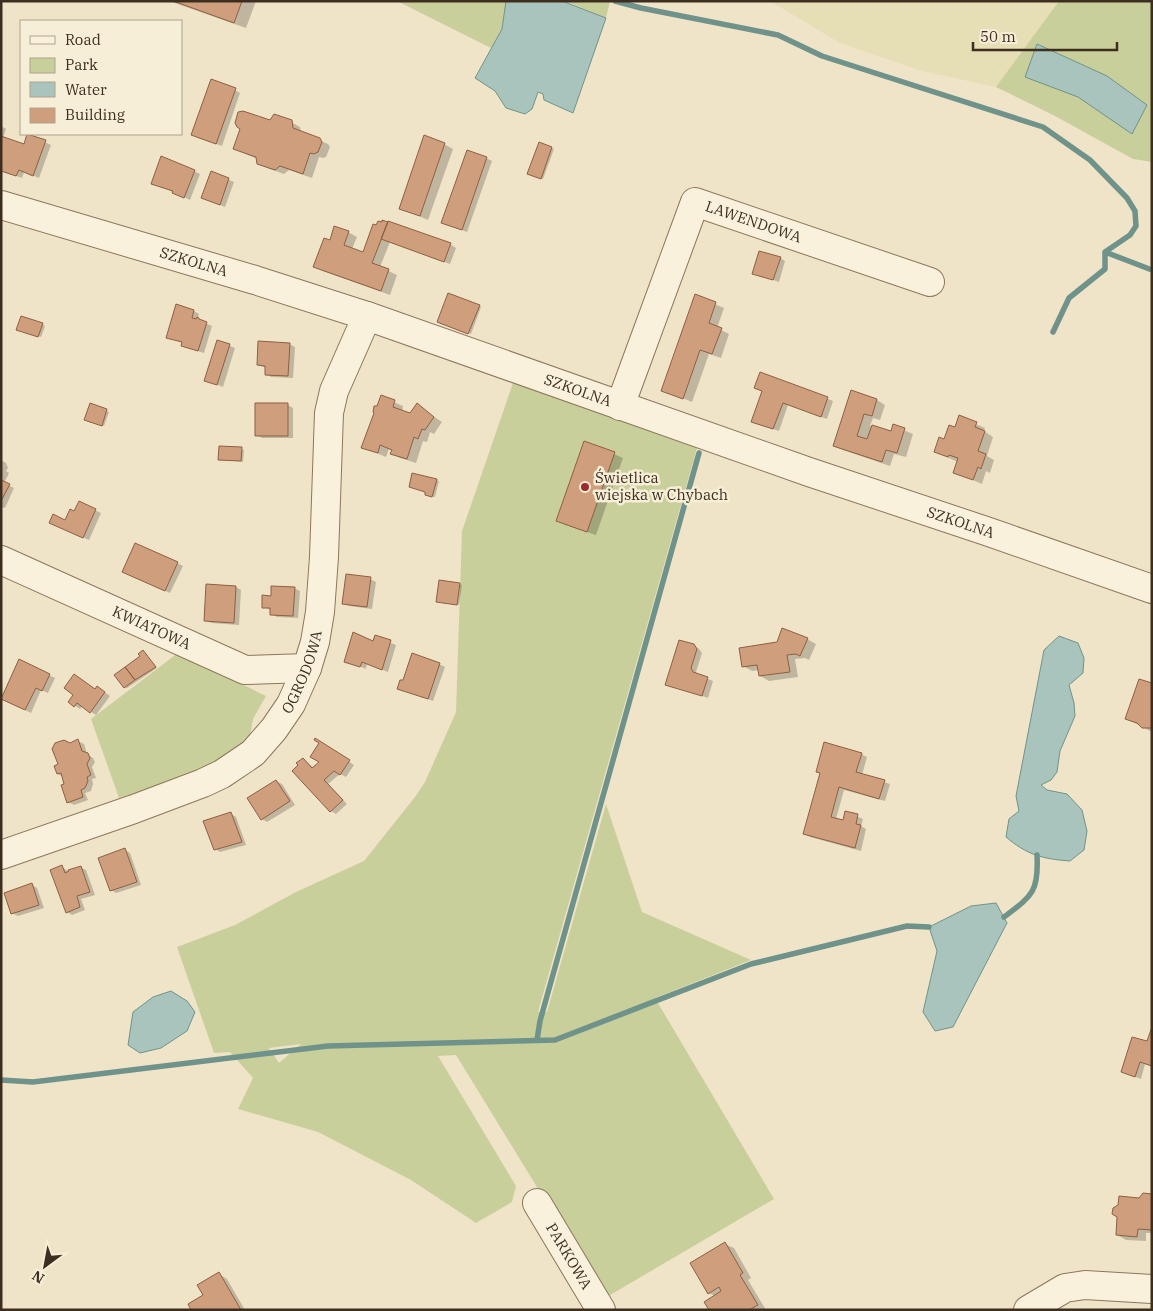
<svg xmlns="http://www.w3.org/2000/svg" width="1153" height="1311" font-family="'IBM Plex Serif',serif">
<style>
.farmland{fill:#e6deb5}
.green{fill:#c9cf9b;fill-rule:evenodd}
.water{fill:#a9c4bc;stroke:#6f938a}
.shadow{fill:#0003}
.lines{fill:none;stroke-linecap:round;stroke-linejoin:round}
.stream{stroke:#6f938a;stroke-width:5.5}
.building{fill:#cf9f7d;stroke:#8d5f41}
.minor-casing{stroke:#8d765c;stroke-width:30}
.minor{stroke:#faf1dc;stroke-width:28}
.poi-dot{fill:#9e2a2b;stroke:#f7eed8;stroke-width:2}
.labels{text-anchor:middle;stroke-width:5;stroke-linejoin:round;paint-order:stroke}
.street-label{font-size:15px;fill:#3d2e20;stroke:#f7eed8}
.poi-label{font-size:15px;fill:#3d2e20;stroke:#f7eed8;text-anchor:start}
</style>
<rect width="100%" height="100%" fill="#f0e4c8"/>
<!-- farmland -->
<path class="farmland" d="M770,1H1059L996,87L922,71L840,43Z"/>
<!-- green -->
<path class="green" d="M397,1H506L502,29L491,48Z
M565,1H610L606,18Z
M1059,1H1152V162L1133,159L1055,116L996,87Z
M513,383L697,448L538,1012H547L606,804L642,912L751,960L655,998L774,1199L605,1298L456,1055L438,1056L516,1186L512,1202L476,1223L411,1180L318,1132L238,1109L253,1078L230,1052L214,1053L177,947L235,925L296,892L364,861L415,797L425,782L456,712L462,531ZM301,1044L279,1063L269,1048Z
M178,653L266,696L253,719L250,736L228,756L203,772L119,798L91,719Z"/>
<!-- water -->
<path class="water" d="M506,1H562L606,18L573,113L544,100L543,94L538,92L532,109L525,114L506,108L495,91L475,78L502,29Z
M1037,44L1107,76L1147,105L1132,134L1078,97L1025,77Z
M1059,636L1078,643L1084,658L1083,673L1069,685L1074,703L1075,716L1060,751L1057,772L1051,780L1041,785L1047,790L1067,794L1082,810L1087,831L1084,850L1070,861C1043,859 1027,855 1006,837L1009,819L1019,811L1016,796L1044,650Z
M996,903L1007,923L953,1027L935,1031L923,1012L937,951L929,927L971,906Z
M171,991L187,1001L195,1012L187,1031L161,1048L140,1053L128,1045L133,1012L153,997Z"/>
<!-- shadow -->
<path class="shadow" d="M169,1H256L246,28Z
M235,90L240,93L222,146L198,138Z
M270,121L291,122L300,127L301,132L328,144L330,147L326,157L323,158L319,157L312,178L289,170L284,174L267,168L258,163L257,159L234,149Z
M1,126L6,129L3,138L24,146L45,142L51,145L39,178L24,172L22,178L1,171Z
M444,144L453,149L428,220L400,208Z
M551,148L554,149L543,179L531,175Z
M486,158L492,161L467,232L443,223Z
M194,171L200,174L190,200L153,183Z
M212,173L234,182L225,207L203,198Z
M374,226L450,244L456,248L450,264L390,242L380,267L397,275L390,295L323,271L315,266L330,241L348,232L357,237L352,249L363,253Z
M780,258L785,261L779,282L754,273Z
M696,296L724,308L717,328L729,334L721,358L709,354L692,402L663,390Z
M479,306L481,307L471,334L441,322Z
M194,311L199,314L197,320L212,326L204,353L188,348L182,345L183,343L167,337Z
M42,324L45,326L41,337L20,331Z
M218,341L235,348L223,387L206,380Z
M289,344L295,347L293,378L271,377L266,374V368L258,365Z
M761,373L833,401L827,419L788,405L779,431L758,424L763,392L755,388Z
M852,392L877,400L885,405L880,420L873,418L870,426L891,433L894,426L913,434L906,457L894,454L890,466L843,450L834,446Z
M382,397L403,406L402,412L410,414L417,405L442,422L434,434L430,432L427,442L423,441L416,463L400,458L392,453L393,451L389,449L386,457L362,447Z
M91,405L109,412L104,426L88,421Z
M288,405L293,408V438H262L257,435Z
M959,417L985,428L984,431L993,437L987,456L994,460L990,473L986,471L982,484L954,472L958,462L935,452L955,428Z
M241,449L244,450L243,462L220,459Z
M614,454L623,458L596,535L566,525L558,520Z
M1,460L6,463L8,468L6,471L9,473L4,483L14,488L5,508L1,507Z
M436,480L439,481L435,497L428,496Z
M79,503L101,513L89,540L56,525L65,521L75,512Z
M177,563L183,566L170,593L129,575Z
M370,579L376,582L372,609L349,606L343,603Z
M459,584L462,585L459,605L437,601Z
M207,585L236,587L241,590L239,625L211,623L205,620Z
M294,588L300,591L298,618L277,617L271,614V610L263,607Z
M376,637L396,645L388,672L367,664L366,669L346,661L374,642Z
M807,639L816,644L809,660L805,658L795,659L798,677L769,681L760,676L759,670L752,671L743,666Z
M693,645L699,649L702,653L696,672L698,675L713,681L708,698L667,684Z
M143,652L157,668L127,688L125,687Z
M19,661L55,678L48,693L41,690L31,713L8,702Z
M439,664L445,667L433,701L398,688L403,682Z
M1152,684V732L1127,719Z
M95,690L103,691L110,696L96,715L82,706L80,709L69,702Z
M78,741L84,744L87,754L93,758L95,762L92,767L96,778L92,779L93,784L91,791L85,793L88,800L74,805L68,802L63,777L58,774L59,765L70,744Z
M320,743L354,765L346,777L340,774L328,784L347,804L336,814L331,811L294,771L303,759L314,768L321,762Z
M861,754L867,757L862,775L890,784L885,801L844,790L836,819L843,821L846,812L863,819L861,826L866,829L861,851L810,837L805,834L821,773Z
M276,781L282,784L295,805L267,822L262,819Z
M231,814L236,817L246,845L220,852L215,849Z
M125,850L130,853L141,885L116,893L111,890Z
M62,867L68,871L80,867L86,870L95,895L81,899L85,910L72,915L67,912Z
M32,885L37,888L44,908L18,916L12,913Z
M1152,1031V1067L1145,1064L1141,1079L1122,1072L1148,1043Z
M1152,1195V1233H1146V1241L1126,1240L1117,1235L1140,1199Z
M725,1244L734,1248L751,1278L748,1280L766,1310H710L715,1296L709,1293Z
M219,1274L227,1279L245,1310H193L205,1296Z"/>
<g class="lines">
<!-- stream -->
<path class="stream" d="M615,1L641,8L778,35L822,56L1043,127L1090,160L1127,198L1135,211L1136,226L1130,235L1105,252V269L1069,298L1053,332
M1105,252L1152,270
M1004,917C1032,896 1039,892 1037,855
M537,1040L540,1021L699,453
M1,1080L33,1082L328,1046L555,1040L751,964L907,926L929,927"/>
</g>
<!-- building -->
<path class="building" d="M173,1H242L234,23Z
M211,79L236,88L216,144L191,135Z
M243,111L270,120L274,114L292,120L293,128L320,138L322,142L318,152L314,154L310,153L303,174L280,166L275,170L257,164L256,157L233,149L240,129L237,127L235,123L238,112Z
M27,134L46,140L33,176L19,170L16,176L1,171V136L24,144Z
M424,135L445,143L420,216L399,209Z
M539,142L552,147L541,179L527,174Z
M467,150L487,157L462,230L441,223Z
M161,156L195,170L184,198L172,193L173,191L151,184Z
M211,171L229,178L220,205L201,198Z
M382,220L388,222L372,263L389,269L381,291L313,267L324,238L330,240L334,226L349,231L344,245L363,252L373,224L376,225L378,221L382,222Z
M388,221L451,243L444,262L381,239Z
M759,251L781,257L773,280L752,274Z
M448,293L480,305L468,334L437,322Z
M695,294L716,302L709,323L722,328L712,354L700,350L683,399L661,391Z
M176,304L194,310L192,318L196,319L197,317L199,318V319L207,322L198,351L181,346L182,342L166,338Z
M21,316L43,323L38,337L16,330Z
M217,340L230,344L217,385L204,381Z
M258,341L290,343L288,376L265,375V366L257,365Z
M760,372L828,397L821,417L783,403L773,429L751,422L762,391L754,388Z
M851,390L877,399L872,416L864,414L857,436L867,439L872,425L891,431L893,424L905,428L897,453L886,450L882,462L833,446Z
M381,395L395,400L393,407L410,413L417,403L434,417L425,430L422,429L418,439L414,437L407,459L390,454L392,450L380,445L378,453L361,448L374,413L373,412L374,406H377Z
M90,403L107,409L102,426L84,420Z
M255,403H288V436H255Z
M959,415L977,422L975,427L985,431L978,451L986,454L981,469L978,467L973,480L953,473L958,458L949,455L948,457L934,452L939,437L944,439L949,425L955,427Z
M584,441L615,452L587,532L556,521Z
M219,446L242,447L241,461L218,460Z
M412,473L437,479L432,497L425,495V492L409,487Z
M1,480L10,484L1,501Z
M79,501L96,509L83,538L49,523L53,514L65,520L70,509L74,511Z
M135,543L178,562L165,591L122,572Z
M346,574L371,577L367,607L342,604Z
M439,580L460,583L457,605L436,602Z
M206,584L236,586L234,623L204,621Z
M271,586L295,587L293,616L270,615V608H262V595L271,596Z
M782,628L808,638L800,656L796,654L787,655L790,672L759,676L757,665L742,667L739,648L777,642Z
M353,632L373,641L375,635L391,640L382,670L362,662L360,667L344,662Z
M679,640L694,644L697,649L691,668L693,672L708,677L702,696L665,685Z
M143,650L156,667L135,680L125,667L140,656L138,654Z
M412,653L440,663L428,699L397,689L400,680H403Z
M19,659L50,674L42,691L36,688L25,710L1,699Z
M125,667L135,680L124,688L114,675Z
M74,674L95,689L97,686L105,692L90,713L77,703L74,707L68,702L73,695L64,688Z
M1139,679L1152,683V728H1142L1137,723L1125,719Z
M315,738L350,760L340,775L334,771L324,780L343,800L330,812L292,771L298,765L296,763L303,758L312,768L319,762L310,757L319,743L314,740Z
M78,739L82,751L88,753L90,758L87,764L91,775L87,777L88,781L85,788L81,790L83,797L67,803L61,785L64,784L61,773L57,774L54,766L58,764L52,749L55,743L64,740L70,743Z
M824,742L862,753L856,772L885,780L879,799L839,787L831,817L843,820L845,811L858,814L856,824L861,825L855,848L803,834L820,773L816,772Z
M276,780L290,801L261,820L247,798Z
M231,812L242,842L214,850L203,821Z
M125,848L137,882L110,891L98,858Z
M62,865L65,873L69,871L68,870L81,866L90,892L77,896L80,907L66,913L50,870Z
M32,883L39,905L11,914L4,893Z
M1152,1027V1066L1140,1062L1135,1077L1121,1072L1132,1037L1147,1041Z
M1143,1193L1152,1194V1235L1151,1230L1138,1229L1137,1237L1116,1235L1117,1217L1112,1214L1113,1208L1118,1205L1119,1196L1139,1198Z
M725,1242L743,1273L740,1275L758,1305L749,1310H709L704,1302L721,1291L719,1287L708,1294L690,1263Z
M219,1272L241,1310H191L188,1304L203,1295L197,1285Z"/>
<g class="lines">
<defs>
<g id="minor">
<path id="s1" d="M1,205L255,280L367,316L809,472L986,531L1152,589"/>
<path id="s2" d="M620,406L695,202L930,282"/>
<path id="s3" d="M1,560L245,670L307,668"/>
<path id="s4" d="M1,855L134,809L203,783L222,774L253,753L274,729L291,704L307,668L315,642L320,612L324,557L329,413L334,391L367,316"/>
<path id="s5" d="M537,1203L601,1310"/>
<path d="M1028,1310L1065,1288L1085,1285L1152,1289"/>
</g>
</defs>
<!-- minor casing -->
<use href="#minor" class="minor-casing"/>
<!-- minor -->
<use href="#minor" class="minor"/>
</g>
<!-- markers -->
<circle class="poi-dot" cx="585" cy="487" r="5"/>
<g class="labels">
<!-- street labels -->
<g class="street-label">
<text dy="5" stroke="none"><textPath href="#s2" startOffset="279">LAWENDOWA</textPath></text>
<text dy="5" stroke="none"><textPath href="#s1" startOffset="201">SZKOLNA</textPath></text>
<text dy="5" stroke="none"><textPath href="#s1" startOffset="606">SZKOLNA</textPath></text>
<text dy="5" stroke="none"><textPath href="#s1" startOffset="1011">SZKOLNA</textPath></text>
<text dy="5" stroke="none"><textPath href="#s3" startOffset="165">KWIATOWA</textPath></text>
<text dy="5" stroke="none"><textPath href="#s4" startOffset="369">OGRODOWA</textPath></text>
<text dy="5" stroke="none"><textPath href="#s5" startOffset="62">PARKOWA</textPath></text>
</g>
<!-- poi labels -->
<g class="poi-label">
<text x="595" y="483">Świetlica<tspan x="595" dy="17">wiejska w Chybach</tspan></text>
</g>
</g>
<!-- border -->
<rect width="1153" height="1311" fill="none" stroke="#3d2e20" stroke-width="5"/>
<!-- legend -->
<rect x="20" y="20" width="162" height="115" fill="#f7eed8" stroke="#ada18e"/>
<rect x="30" y="36" width="25" height="8" fill="#faf1dc" stroke="#ada18e"/>
<text x="65" y="45" font-size="15" fill="#3d2e20">Road</text>
<rect x="30" y="58" width="25" height="15" fill="#c9cf9b" stroke="#ada18e"/>
<text x="65" y="70" font-size="15" fill="#3d2e20">Park</text>
<rect x="30" y="82" width="25" height="15" fill="#a9c4bc" stroke="#ada18e"/>
<text x="65" y="95" font-size="15" fill="#3d2e20">Water</text>
<rect x="30" y="108" width="25" height="15" fill="#cf9f7d" stroke="#ada18e"/>
<text x="65" y="120" font-size="15" fill="#3d2e20">Building</text>
<!-- north arrow -->
<g transform="translate(45 1266) rotate(212)" stroke="#f7eed8" stroke-width="4" paint-order="stroke">
<path d="M0-4L9 19L0 12L-9 19Z" fill="#3d2e20"/>
<text y="-8" font-size="14" font-weight="bold" text-anchor="middle" fill="#3d2e20">N</text>
</g>
<!-- scale -->
<path d="M973 42v8h144v-8" fill="none" stroke="#3d2e20" stroke-width="2.5"/>
<text x="980" y="42" font-size="15" fill="#3d2e20" stroke="#f7eed8" stroke-width="4" paint-order="stroke">50 m</text>
</svg>
